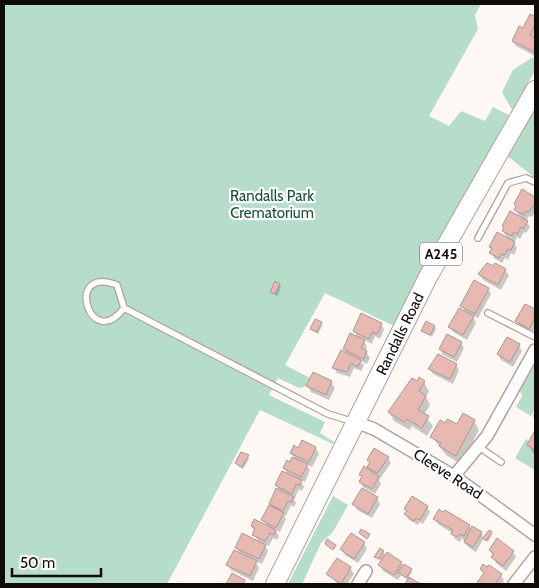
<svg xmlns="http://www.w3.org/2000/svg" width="539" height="588" font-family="Cabin,sans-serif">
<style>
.green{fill:#b6dcca}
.shadow{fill:#0003}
.building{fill:#e8b9b1;stroke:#a89996}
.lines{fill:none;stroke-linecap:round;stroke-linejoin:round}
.lane-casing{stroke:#afa39a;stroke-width:8}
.street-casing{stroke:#afa39a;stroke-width:14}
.primary-casing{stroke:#afa39a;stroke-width:20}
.lane{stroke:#fff;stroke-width:5.5}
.street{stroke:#fff;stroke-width:11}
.primary{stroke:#fff;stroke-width:18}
.labels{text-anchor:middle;stroke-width:4.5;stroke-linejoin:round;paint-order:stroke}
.shield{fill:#fff;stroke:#575452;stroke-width:1}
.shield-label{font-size:14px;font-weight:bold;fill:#0f0b08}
.park-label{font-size:15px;fill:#174f3a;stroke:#fff}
.street-label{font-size:15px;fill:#0f0b08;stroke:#fff}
</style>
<rect width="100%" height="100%" fill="#fef8f5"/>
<!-- green -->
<path class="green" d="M4,4H481L475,15L478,29L429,116L449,126L461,111L485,121L493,107L509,115L394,326L325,293L285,365L310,378L306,386L299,388L278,378L269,395L325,422L320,433L334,442L333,444L260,410L167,584H4Z
M531,58H535V71L512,110L502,92L513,70Z
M534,108L535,109V178L506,155Z
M535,365V409L531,416L516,407L522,396L520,391Z
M526,439L529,441L527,445L535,450V470L515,458Z
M333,496L348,505L333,532L321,543L302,584H288Z"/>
<!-- shadow -->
<path class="shadow" d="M531,16L535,18V56L516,46L513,41L524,30Z
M522,191L535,198V212L532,217L529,216L526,221L530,227L526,233L524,232L520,239L517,237L514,243L517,248L514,255L511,253L508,260L505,258L502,263L494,258L491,247L508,240L503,231L520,218L516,210Z
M505,270L509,275L501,290L483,280L479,274Z
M279,285L281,287L277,296L271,292Z
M488,289L491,294L478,318L472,315L476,323L467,340L453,332L450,327L466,313L462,306Z
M525,305L535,311V327L532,334L520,327L516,321Z
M321,323L322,326L318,334L313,331L312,329Z
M381,324L384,329L380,339L375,336L372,344L363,339L367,347L365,351L370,358L367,364L361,361L364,366L361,371L354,368L350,377L337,373L334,368L347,355L344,349L358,338L354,331Z
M434,327L436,329L432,337L423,331Z
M461,343L464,348L457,362L443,355L440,349Z
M519,345L522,351L513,367L501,360L498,354Z
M456,365L459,370L453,384L433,374L430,369Z
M419,379L424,382L429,391L426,397L430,405L424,415L433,426L427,436L412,426L410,430L394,421L389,412Z
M331,382L335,388L329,400L311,392L308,386Z
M535,411V421L533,416Z
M474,421L479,430L461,464L446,455L432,437Z
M535,433V456L529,445Z
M303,442L316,448L319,454L312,467L306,464L310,470L305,482L300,480L304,487L302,491L299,489L294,500L296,503L294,507L291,505L286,516L283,514L286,519L280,532L275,530L279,536L277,540L273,538L269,546L263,543L268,551L262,564L255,561L259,568L253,581L231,570L228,565L241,555L237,548L258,542L252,526H267L263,520L278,488L276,485L288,475L284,468L291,463L294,457L291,453L299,449Z
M248,456L249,459L243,469L238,466L236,463Z
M388,458L391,463L379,480L381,484L375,494L363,487L360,482L362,478L361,475L370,463L369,460Z
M377,498L380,504L372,518L357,510L354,504Z
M427,507L430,512L423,524L420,522L418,525L409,520L406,514V509Z
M435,519L469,526L472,530L481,533L484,538L476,552L468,547L462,538L460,542L455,539L452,533L438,524Z
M491,533L492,535L488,542L484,538Z
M364,543L367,549L358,563L345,555L341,549Z
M490,550L513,552L516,557L506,571L496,563Z
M383,552L386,556L387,554L411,570L412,572L408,578L419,584H406L409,580L401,575L398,580L383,571L380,565L382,562L376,557Z
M337,559L350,568L354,574L347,584H338L328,574Z
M489,567L501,575L504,581L502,584H478L484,575L481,569Z"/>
<!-- building -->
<path class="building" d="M530,14L535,16V25L530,35L535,38L534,52L512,41L519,26L523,28Z
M522,189L535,197V207L533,206L529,212L526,211L524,215L514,210L516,206L514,204Z
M510,211L528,221L523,229L521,227L517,234L514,232L512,236L502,231L504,227L502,226Z
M497,232L515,242L511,250L508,249L504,255L501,254L499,258L489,253L492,248L489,247Z
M487,263L494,266L495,263L506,269L498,285L478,274Z
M474,280L489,288L475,314L460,306Z
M275,281L280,284L275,294L270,292Z
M525,304L535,309V317L529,329L515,321Z
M459,308L474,316L463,335L448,327Z
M361,313L382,323L377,334L372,332L369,339L353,331Z
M315,319L322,322L317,332L310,329Z
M426,321L435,326L430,335L421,331Z
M350,333L365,340L361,348L367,351L364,359L343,349Z
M447,334L462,342L454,357L439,349Z
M507,337L520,344L510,362L497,354Z
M341,350L361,360L358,367L351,363L347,372L332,368Z
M438,354L457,364L450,379L428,369Z
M313,372L332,381L326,395L306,386Z
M419,377L425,381L419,391L426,396L418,410L429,416L422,428L407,419L404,422L388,412L412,378L417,381Z
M463,413L475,420L456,456L439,446L441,443L430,437L440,420L445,423L447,419L457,424Z
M535,430V450L527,445Z
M302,440L316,447L309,462L290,453L294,445L298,448Z
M374,448L389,457L377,473L367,467L370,462L367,460Z
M241,452L249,455L242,467L235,463Z
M292,457L308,464L301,477L283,468L287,460L290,462Z
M364,466L379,477L372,489L359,482L362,476L359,475Z
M282,471L302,480L299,486L296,484L292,494L275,485Z
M276,488L294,497L291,502L288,501L283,511L269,504Z
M362,488L378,497L368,514L352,504Z
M412,496L428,506L420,520L416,518L414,521L404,514L407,511L404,509Z
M269,505L284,513L276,528L261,520Z
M439,509L443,512L445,510L470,525L464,536L459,534L457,537L451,534L453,530L433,519Z
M254,519L276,530L274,535L270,533L265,541L252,535L255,528L251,526Z
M472,526L482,532L473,547L464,542Z
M361,529L370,534L367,539L359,533Z
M489,530L492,532L486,541L483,538Z
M242,533L266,545L259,559L235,548Z
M351,533L365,542L354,559L340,549Z
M497,538L514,551L503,566L491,557L494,554L489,550Z
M327,539L336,545L333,550L325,544Z
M380,548L384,551L379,559L374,557Z
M234,550L257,561L250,576L226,565Z
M387,552L402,562L394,575L378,565Z
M337,558L351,567L341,584L326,574Z
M404,564L412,569L406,578L398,572Z
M483,564L487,567L489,565L502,574L495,584H476L484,573L480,569Z
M232,573L245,580L243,584H226Z
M409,577L417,582L421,584H405Z"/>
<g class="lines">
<defs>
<path id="lane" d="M478,238L508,183L526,178L535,182
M124,308C90,354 63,264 117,285L124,308L328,414L354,422
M488,313L535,337
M479,447L501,462"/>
<path id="street" d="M356,422L374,429L454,476L535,535
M454,476L487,436L535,350
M358,584L366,571
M514,584L535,557"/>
<path id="primary" d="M275,584L428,277L535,90"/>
</defs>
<!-- lane casing -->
<use href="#lane" class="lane-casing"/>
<!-- street casing -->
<use href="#street" class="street-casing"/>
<!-- primary casing -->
<use href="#primary" class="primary-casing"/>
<!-- lane -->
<use href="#lane" class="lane"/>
<!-- street -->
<use href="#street" class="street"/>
<!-- primary -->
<use href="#primary" class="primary"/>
</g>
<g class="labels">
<!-- shield labels -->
<rect class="shield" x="420" y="242.5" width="42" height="23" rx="4"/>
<g class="shield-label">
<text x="441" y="259">A245</text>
</g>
<!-- park labels -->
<g class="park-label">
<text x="272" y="201">Randalls Park<tspan x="272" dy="17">Crematorium</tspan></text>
</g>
<!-- street labels -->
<g class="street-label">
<text transform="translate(400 334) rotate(-64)" y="5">Randalls Road</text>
<text transform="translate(448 474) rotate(33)" y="5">Cleeve Road</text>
</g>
</g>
<!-- border -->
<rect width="539" height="588" fill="none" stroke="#0f0b08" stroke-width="10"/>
<!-- scale -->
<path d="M12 568v8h89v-8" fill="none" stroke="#0f0b08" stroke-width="2.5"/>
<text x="20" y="568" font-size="15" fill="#0f0b08" stroke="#ffffff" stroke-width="4" paint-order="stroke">50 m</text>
</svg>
